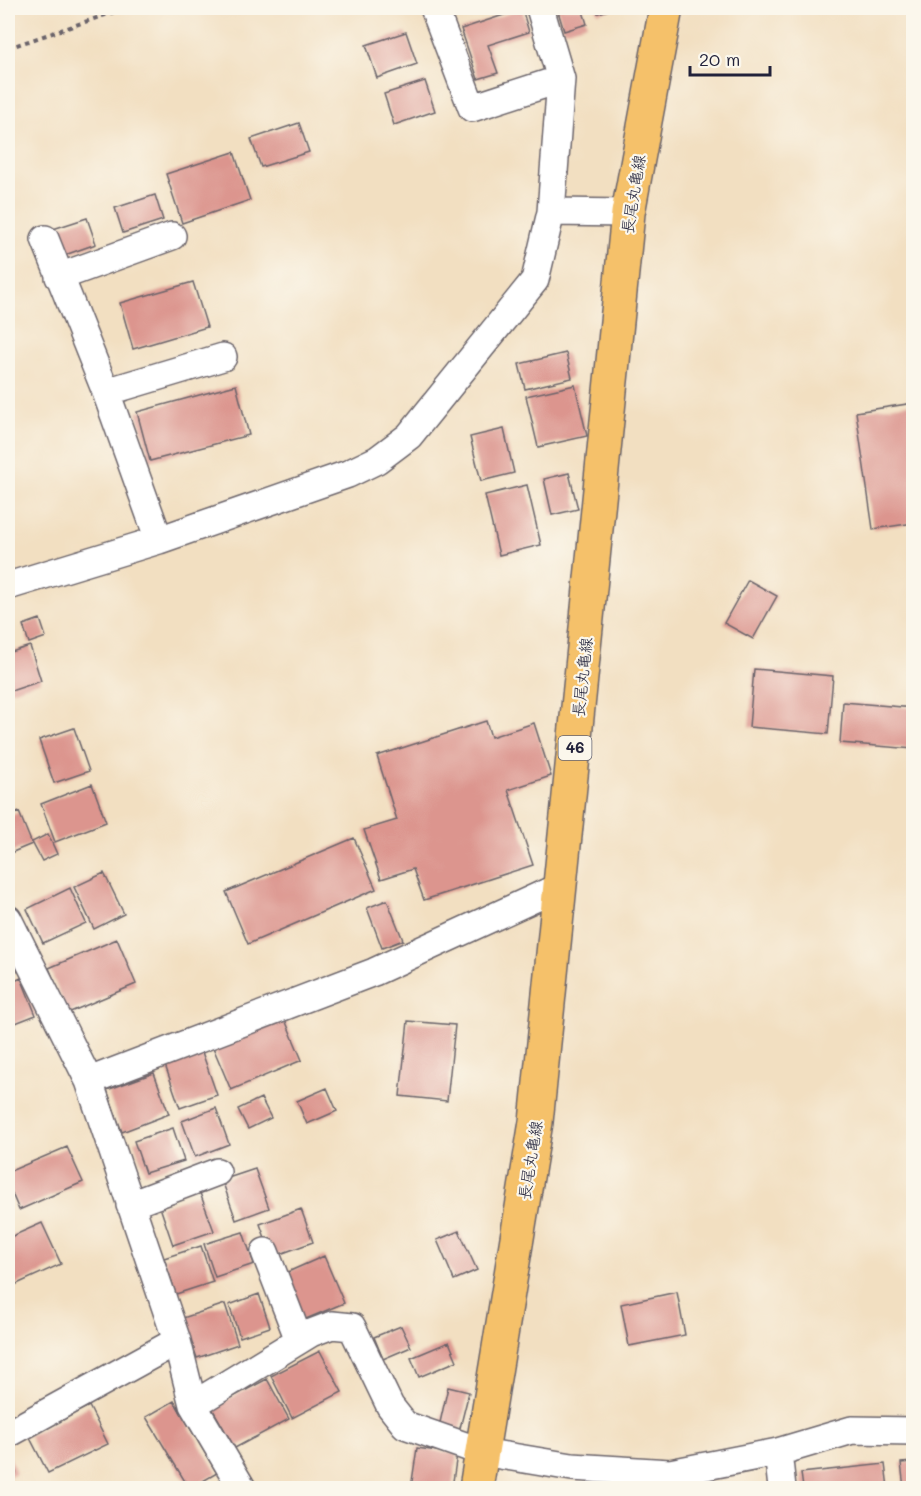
<svg xmlns="http://www.w3.org/2000/svg" width="921" height="1496" font-family="Mali,'Klee One',sans-serif">
<style>
.building{fill:#dc958e}
.lines{fill:none;stroke-linecap:round;stroke-linejoin:round}
.minor-casing{stroke:#6b646a;stroke-width:30}
.primary-casing{stroke:#6b646a;stroke-width:36}
.path{stroke:#6b646a;stroke-width:4;stroke-dasharray:4.5 4.5;stroke-linecap:butt}
.minor{stroke:#fff;stroke-width:27}
.primary{stroke:#f5c16b;stroke-width:33}
.labels{text-anchor:middle;stroke-width:4.5;stroke-linejoin:round;paint-order:stroke}
.shield{fill:#fbf7ec;stroke:#636270;stroke-width:1.5}
.shield-label{font-size:15px;font-weight:bold;fill:#22223b}
.street-label{font-size:16px;fill:#22223b;stroke:#fbf7ec}
</style>
<rect width="100%" height="100%" fill="#fbf7ec"/>
<filter id="ink" filterUnits="userSpaceOnUse"><feTurbulence type="fractalNoise" baseFrequency=".0167" numOctaves="2"/><feDisplacementMap in="SourceGraphic" scale="12" xChannelSelector="R" yChannelSelector="G"/><feConvolveMatrix kernelMatrix="1 2 1 2 8 2 1 2 1" color-interpolation-filters="sRGB"/></filter>
<filter id="wash" filterUnits="userSpaceOnUse"><feTurbulence type="fractalNoise" baseFrequency=".008" numOctaves="4" result="noise"/><feDisplacementMap in="SourceGraphic" scale="24" xChannelSelector="R" yChannelSelector="G"/><feGaussianBlur stdDeviation="1.35" result="paint"/><feColorMatrix in="noise" values="0 0 0 0 0 0 0 0 0 0 0 0 0 0 0 0 0 1.4 0 .05"/><feComposite in="paint" operator="in"/></filter>
<g filter="url(#wash)">
<rect width="100%" height="100%" fill="#f2dfc1"/>
<g id="blocks">
<!-- building -->
<path class="building" d="M557,8H582L587,24L564,31Z
M596,8H616L598,13Z
M522,9L529,32L488,45L498,73L478,79L461,29Z
M406,32L417,64L377,78L366,45Z
M425,81L435,111L394,125L384,94Z
M299,123L309,152L261,167L251,139Z
M234,152L250,200L182,223L166,174Z
M155,195L163,220L123,233L115,208Z
M87,218L96,244L62,256L53,229Z
M193,282L207,327L133,349L120,303Z
M566,353L572,378L525,389L519,364Z
M236,385L249,435L150,461L137,412Z
M575,385L587,436L538,447L526,396Z
M914,403V523L873,529L856,412Z
M504,429L514,473L481,481L470,437Z
M569,473L578,509L552,515L544,479Z
M527,485L541,545L499,555L485,495Z
M748,580L777,596L753,639L724,623Z
M40,619L46,637L29,643L23,625Z
M30,646L41,681L8,692V653Z
M754,669L833,676L828,734L749,727Z
M843,702L914,708V749L840,743Z
M486,721L491,737L534,723L551,776L508,790L533,865L424,900L413,869L381,879L364,830L397,820L377,756Z
M74,728L89,771L54,783L39,740Z
M92,784L106,822L55,842L41,804Z
M19,812L32,844L8,854V817Z
M48,834L57,854L42,861L32,842Z
M354,838L376,889L248,944L226,892Z
M104,873L124,914L94,929L74,887Z
M70,888L86,923L43,943L27,909Z
M387,900L403,940L382,948L367,908Z
M117,939L136,984L68,1013L49,968Z
M21,978L36,1015L8,1026V984Z
M283,1015L302,1060L231,1090L212,1045Z
M408,1021L455,1025L447,1101L400,1096Z
M202,1052L217,1095L180,1108L165,1065Z
M154,1073L169,1114L122,1132L107,1090Z
M327,1088L337,1111L307,1124L297,1101Z
M261,1098L271,1118L248,1129L238,1109Z
M216,1108L229,1144L195,1157L182,1121Z
M173,1128L184,1161L145,1173L134,1141Z
M67,1147L83,1182L19,1210L8,1184V1172Z
M255,1169L269,1208L236,1220L222,1180Z
M200,1193L214,1231L173,1245L160,1207Z
M301,1209L313,1242L272,1257L260,1224Z
M42,1223L61,1264L8,1288V1238Z
M459,1231L477,1270L454,1280L437,1240Z
M243,1232L254,1264L215,1277L204,1244Z
M201,1246L213,1282L176,1294L164,1258Z
M324,1256L344,1303L301,1321L281,1275Z
M677,1292L685,1335L629,1346L621,1304Z
M259,1294L270,1327L240,1337L229,1305Z
M225,1304L238,1344L197,1358L183,1318Z
M401,1326L411,1347L383,1359L374,1337Z
M449,1342L457,1361L419,1377L411,1358Z
M320,1351L342,1392L292,1418L271,1376Z
M267,1379L289,1419L235,1448L212,1408Z
M448,1387L469,1392L459,1432L439,1427Z
M174,1401L217,1473L191,1488H189L146,1417Z
M89,1406L108,1444L48,1473L29,1436Z
M417,1448L457,1454L452,1488H411Z
M8,1452L16,1473L8,1477Z
M914,1462V1488H904L901,1463Z
M885,1464L888,1488H803L801,1473Z"/>
</g>
</g>
<g filter="url(#ink)">
<use href="#blocks" fill-opacity="0" stroke="#6b646a" stroke-width="1.5"/>
<g class="lines">
<defs>
<path id="minor" d="M434,8L472,108L561,79
M540,8L561,79L551,212
M45,239L106,392L159,540
M59,277L172,236
M106,392L223,357
M8,586L159,540L348,474L377,460L409,436L535,280L551,212L628,213
M8,919L89,1081L177,1341L193,1405L242,1488
M89,1081L374,972L561,886
M130,1205L217,1172
M265,1252L299,1340
M193,1405L311,1333L332,1325L352,1327L390,1406L405,1425L482,1452L572,1467L670,1473L778,1452L852,1430L914,1431
M8,1434L177,1341
M778,1452L782,1488"/>
<path id="primary" d="M476,1488L536,1122L628,213L666,8"/>
</defs>
<!-- minor casing -->
<use href="#minor" class="minor-casing"/>
<!-- primary casing -->
<use href="#primary" class="primary-casing"/>
<!-- path -->
<path class="path" d="M8,48L126,8"/>
<!-- minor -->
<use href="#minor" class="minor"/>
<!-- primary -->
<use href="#primary" class="primary"/>
</g>
</g>
<g class="labels">
<!-- shield labels -->
<rect class="shield" x="558.5" y="736" width="33" height="24" rx="4.5"/>
<g class="shield-label">
<text x="575" y="753">46</text>
</g>
<!-- street labels -->
<g class="street-label">
<text transform="translate(633 194) rotate(-81)" y="6">長尾丸亀線</text>
<text transform="translate(582 677) rotate(-84)" y="6">長尾丸亀線</text>
<text transform="translate(530 1160) rotate(-81)" y="6">長尾丸亀線</text>
</g>
</g>
<!-- margin -->
<rect width="921" height="1496" fill="none" stroke="#fbf7ec" stroke-width="30"/>
<!-- scale -->
<path d="M690 66v9h80v-9" fill="none" stroke="#22223b" stroke-width="3"/>
<text x="699" y="66" font-size="18" fill="#22223b" stroke="#fbf7ec" stroke-width="4.5" paint-order="stroke">20 m</text>
</svg>
